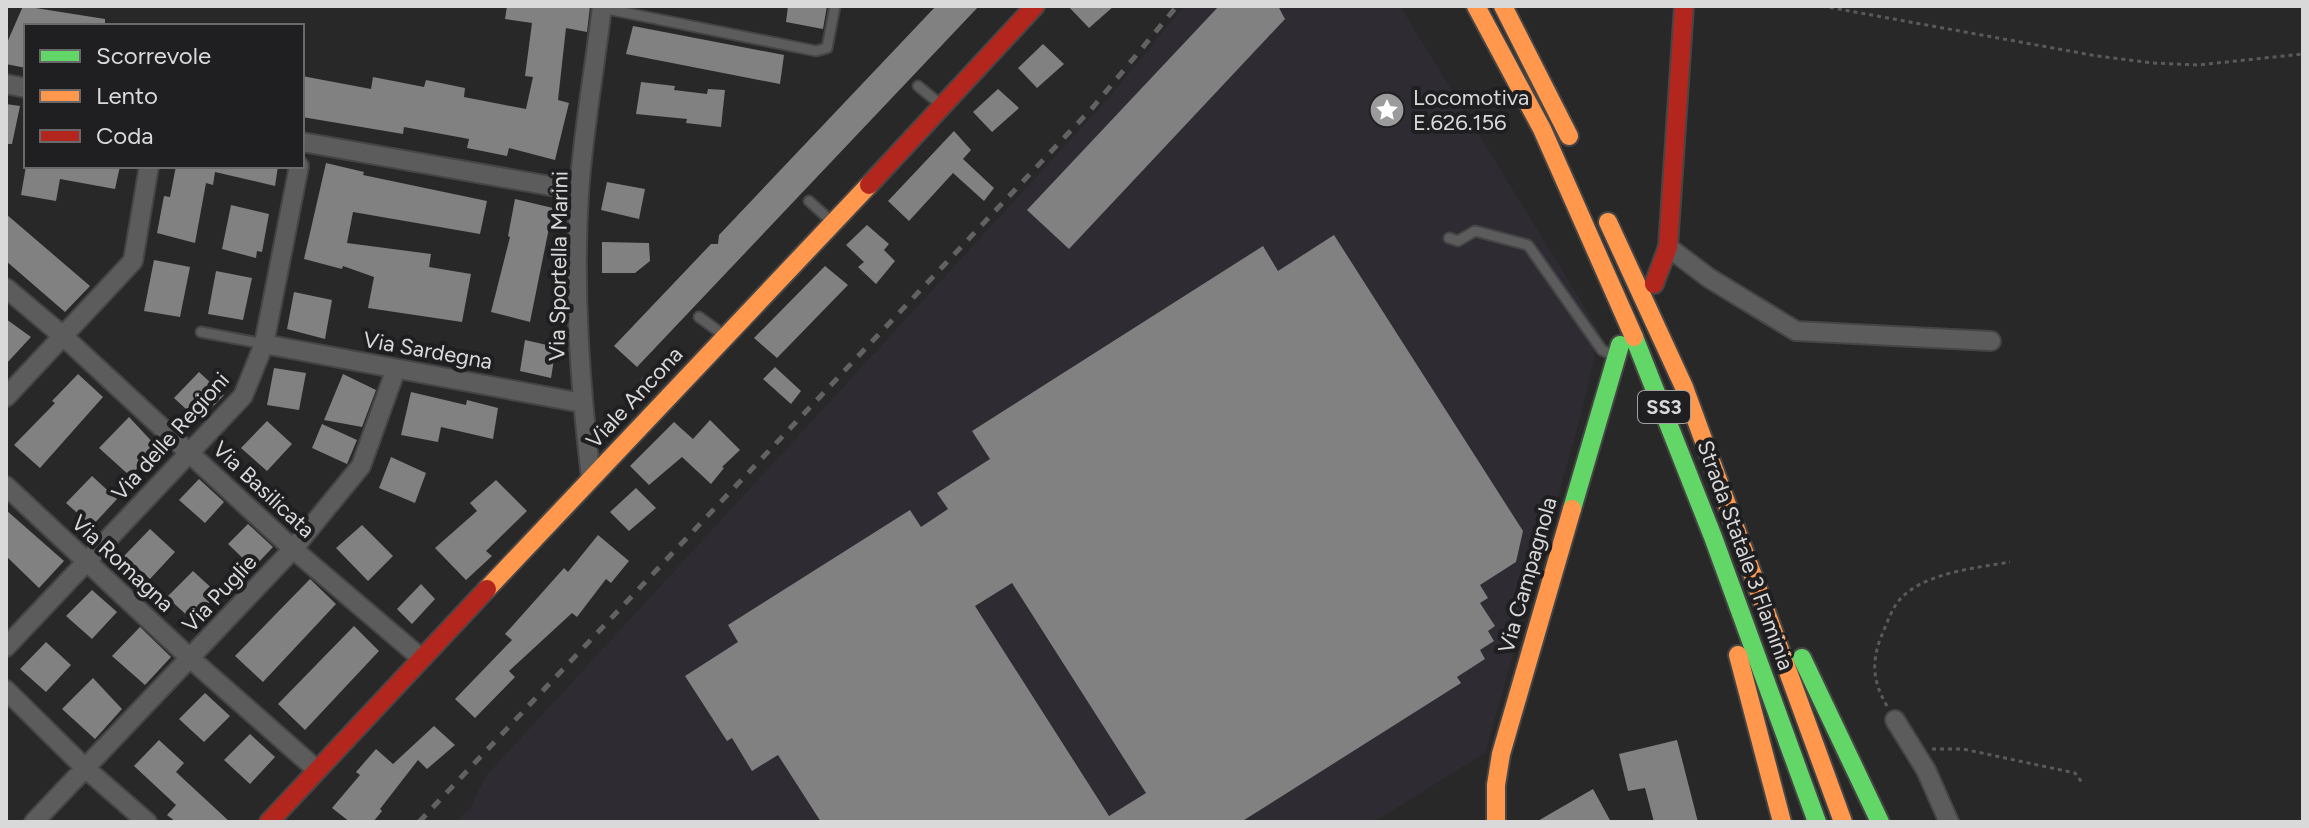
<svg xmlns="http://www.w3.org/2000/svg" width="2309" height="828" font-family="Figtree,sans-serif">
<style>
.built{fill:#2f2b33}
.building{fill:#818182;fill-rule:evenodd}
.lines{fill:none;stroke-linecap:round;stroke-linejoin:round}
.lane-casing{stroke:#454546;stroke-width:13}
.street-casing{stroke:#454546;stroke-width:22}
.fast-casing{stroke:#454546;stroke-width:22}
.slow-casing{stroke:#454546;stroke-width:22}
.jam-casing{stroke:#454546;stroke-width:22}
.path{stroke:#5a5a5b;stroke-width:3;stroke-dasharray:4 4;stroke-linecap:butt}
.lane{stroke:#5c5c5d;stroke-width:9}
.street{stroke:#5c5c5d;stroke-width:18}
.fast{stroke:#63d668;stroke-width:18}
.slow{stroke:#ff974d;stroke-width:18}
.jam{stroke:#b3261e;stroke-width:18}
.rail{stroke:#626262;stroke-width:5;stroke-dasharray:10 10;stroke-linecap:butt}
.labels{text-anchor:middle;stroke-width:8;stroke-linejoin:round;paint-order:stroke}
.shield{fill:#1f1e20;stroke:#a1a1a2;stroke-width:2}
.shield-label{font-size:20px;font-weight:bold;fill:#d9d9da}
.poi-label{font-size:22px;fill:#d9d9da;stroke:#1f1e20;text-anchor:start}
.street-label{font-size:22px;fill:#d9d9da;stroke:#1f1e20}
</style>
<rect width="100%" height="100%" fill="#282829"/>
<!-- built -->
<path class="built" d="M1184,6H1400L1600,332L1581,415L1485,753L1374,822H456L471,807L485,777L1107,100Z"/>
<!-- building -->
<path class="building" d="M23,6L105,19V26H26V68L6,64V45Z
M507,6H590L587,32L566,28L558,100L569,103L555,160L509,148L507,156L467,148L469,139L404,127L403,134L302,117V76L371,89L373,77L424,87L426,80L465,88L464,97L526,109L533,77L525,76L532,23L505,19Z
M788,6H827L823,29L786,22Z
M936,6H979L637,367L614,346L711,244H718L719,235Z
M1068,6H1114L1089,28Z
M1219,6H1278L1285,19L1069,249L1027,210Z
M633,26L784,55L780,84L626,54Z
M1043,44L1064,64L1037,88L1018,68Z
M641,82L675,86L674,90L707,94L708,89L725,90L721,127L686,123L687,119L636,114Z
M998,89L1019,108L992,132L973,112Z
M6,104L20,106L12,144H6Z
M954,131L971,150L963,159L994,188L984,201L953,173L909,221L888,201Z
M326,163L364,172L363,175L487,201L480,234L353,212L347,243L431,254L429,267L471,274L462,322L368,308L374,277L343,266L342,269L304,259Z
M26,166H120L115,189L60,179L56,201L21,195Z
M176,166H278L275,186L215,172L213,185L206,183L195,243L157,233L164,196L170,197Z
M607,182L645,189L639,219L601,210Z
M515,199L553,208L530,322L491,312L510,237L508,236Z
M231,205L269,214L262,252L257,251L256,258L222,249Z
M6,214L90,286L65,312L6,261Z
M867,225L889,244L884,250L895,261L876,284L858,267L864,262L846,245Z
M1334,235L1523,531L1516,562L1480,585L1488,598L1480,603L1495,626L1488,631L1494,641L1480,650L1485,659L1457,677L1461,683L1241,822H821L778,755L752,771L732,738L727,741L685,676L738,642L728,625L910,510L921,527L948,509L937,493L990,459L972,431L1263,246L1278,271ZM1012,583L1146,793L1109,816L975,606Z
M602,242L649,243L650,261L635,273H602Z
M154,260L190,267L180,317L144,311Z
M825,266L848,285L777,358L754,338Z
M216,271L252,278L243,320L208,314Z
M294,292L332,300L325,339L287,329Z
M6,319L31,337L6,364Z
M525,340L556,347L551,378L520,371Z
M775,367L801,391L791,404L763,379Z
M274,368L306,373L299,410L267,405Z
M199,372L224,395L199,421L174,398Z
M78,374L103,397L40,468L14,445L55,403L52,401Z
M343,374L376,390L362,427L324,420Z
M411,392L466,405L467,400L498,408L493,439L441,427L438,442L401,435Z
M129,417L157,447L130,476L99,448Z
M710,420L740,450L722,467L724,468L711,484L682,457L649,485L630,466L674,422L693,439Z
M267,421L292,444L267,471L241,448Z
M322,424L357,440L347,464L312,448Z
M391,457L426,473L415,503L379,488Z
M92,476L117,499L92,526L66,503Z
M199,479L224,502L205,523L179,500Z
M496,480L527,511L486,551L492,556L466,580L435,548L477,511L470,503Z
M636,488L656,508L629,531L610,512Z
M6,510L64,561L39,588L6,556Z
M248,524L273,547L253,568L228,544Z
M362,525L393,556L368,581L336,548Z
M150,529L175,552L150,579L124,556Z
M598,535L629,561L611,583L606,579L577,617L572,613L509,671L515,677L475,718L455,699L512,640L505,634L564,568L568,572Z
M193,571L218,594L192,620L167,597Z
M310,579L336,604L263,682L235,656Z
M421,584L435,599L412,624L397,609Z
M92,590L117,612L92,639L66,616Z
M354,626L379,651L305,730L278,704Z
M140,627L171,657L145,685L112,656Z
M46,642L71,665L46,692L20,669Z
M93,678L122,709L95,739L62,709Z
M205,693L230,716L204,742L179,719Z
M434,726L455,745L427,769L418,760L380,809L382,811L373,822H350L332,808L360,775L356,772L376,749L393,764Z
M250,734L275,757L250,784L224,760Z
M159,740L184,763L176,772L230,822H176L167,815L176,805L134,766Z
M1677,740L1698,822H1654L1645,788L1628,791L1619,754Z
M1593,789L1611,822H1536Z"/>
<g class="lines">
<defs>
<path id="lane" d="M612,10L816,51L827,48L835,6
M918,86L940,104
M809,201L831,221
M1449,238L1458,241L1475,231L1528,245L1602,350L1615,356
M699,317L725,336
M201,332L264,344"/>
<path id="street" d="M6,84L26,88
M302,142L579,191
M1668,247L1709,278L1796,331L1991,341
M6,288L63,336L293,549L421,658
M264,344L582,403
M6,397L133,261L149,166
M591,478C580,383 573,289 579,193C583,131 595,68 602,6
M6,486L191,659L317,770
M6,647L243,396L264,344L299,166
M6,690L85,768L147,822
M1895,720L1926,770L1949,822
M34,822L293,549L361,466L396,369"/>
<path id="fast" d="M1634,337L1713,537L1817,822
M1572,509L1620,345
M1802,658L1880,822"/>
<path id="slow" d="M1476,6L1542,129L1634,337
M1503,6L1569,136
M1608,222L1684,387L1843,822
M487,589L869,185
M1738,655L1782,822
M1496,822V785L1501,754L1572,509"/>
<path id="jam" d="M869,185L1035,6
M1654,284L1668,247L1684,6
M269,822L487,589"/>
</defs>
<!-- lane casing -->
<use href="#lane" class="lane-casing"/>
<!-- street casing -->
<use href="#street" class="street-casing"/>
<!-- fast casing -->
<use href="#fast" class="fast-casing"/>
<!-- slow casing -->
<use href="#slow" class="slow-casing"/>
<!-- jam casing -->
<use href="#jam" class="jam-casing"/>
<!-- path -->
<path class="path" d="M1822,6L2097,56L2153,63L2198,65L2303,54
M644,395L640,391L644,376
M1887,706C1873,682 1871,663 1881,637C1886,626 1890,613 1897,603C1919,573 1976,568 2010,562
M1932,749H1963L2075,773L2083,784"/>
<!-- lane -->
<use href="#lane" class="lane"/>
<!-- street -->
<use href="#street" class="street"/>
<!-- fast -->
<use href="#fast" class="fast"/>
<!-- slow -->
<use href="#slow" class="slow"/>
<!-- jam -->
<use href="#jam" class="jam"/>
<!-- rail -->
<path class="rail" d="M419,822L1094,106L1177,6"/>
</g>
<!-- icons -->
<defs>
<symbol id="sight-disc" viewBox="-11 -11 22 22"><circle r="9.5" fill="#9b9b9c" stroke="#1f1e20"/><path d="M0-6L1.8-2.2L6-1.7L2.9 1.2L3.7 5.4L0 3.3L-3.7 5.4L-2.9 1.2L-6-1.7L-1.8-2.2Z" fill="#fff"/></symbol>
</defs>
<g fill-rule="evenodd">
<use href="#sight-disc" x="1367" y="90" width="40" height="40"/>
</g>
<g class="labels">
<!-- shield labels -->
<rect class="shield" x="1638" y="391" width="52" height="32" rx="6"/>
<g class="shield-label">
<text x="1664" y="414">SS3</text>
</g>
<!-- poi labels -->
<g class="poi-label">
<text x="1413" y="105">Locomotiva<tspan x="1413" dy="25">E.626.156</tspan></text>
</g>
<!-- street labels -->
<g class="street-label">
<text transform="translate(558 266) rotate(-89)" y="8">Via Sportella Marini</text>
<text transform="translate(428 350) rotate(10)" y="8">Via Sardegna</text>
<text transform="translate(634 397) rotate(-47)" y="8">Viale Ancona</text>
<text transform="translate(170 436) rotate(-48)" y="8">Via delle Regioni</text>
<text transform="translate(264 489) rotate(43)" y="8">Via Basilicata</text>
<text transform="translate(1746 555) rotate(70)" y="8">Strada Statale 3 Flaminia</text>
<text transform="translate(123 563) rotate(43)" y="8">Via Romagna</text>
<text transform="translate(1527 575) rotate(-74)" y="8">Via Campagnola</text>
<text transform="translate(219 593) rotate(-47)" y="8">Via Puglie</text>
</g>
</g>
<!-- border -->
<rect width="2309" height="828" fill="none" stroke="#d9d9da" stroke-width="16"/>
<!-- legend -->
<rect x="24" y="24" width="280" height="144" fill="#1f1e20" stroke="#69696a" stroke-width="2"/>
<rect x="40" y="50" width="40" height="12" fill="#63d668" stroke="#69696a" stroke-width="2"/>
<text x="96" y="64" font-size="24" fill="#d9d9da">Scorrevole</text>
<rect x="40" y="90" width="40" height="12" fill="#ff974d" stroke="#69696a" stroke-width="2"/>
<text x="96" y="104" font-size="24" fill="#d9d9da">Lento</text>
<rect x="40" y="130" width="40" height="12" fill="#b3261e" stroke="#69696a" stroke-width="2"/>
<text x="96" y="144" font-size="24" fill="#d9d9da">Coda</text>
</svg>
